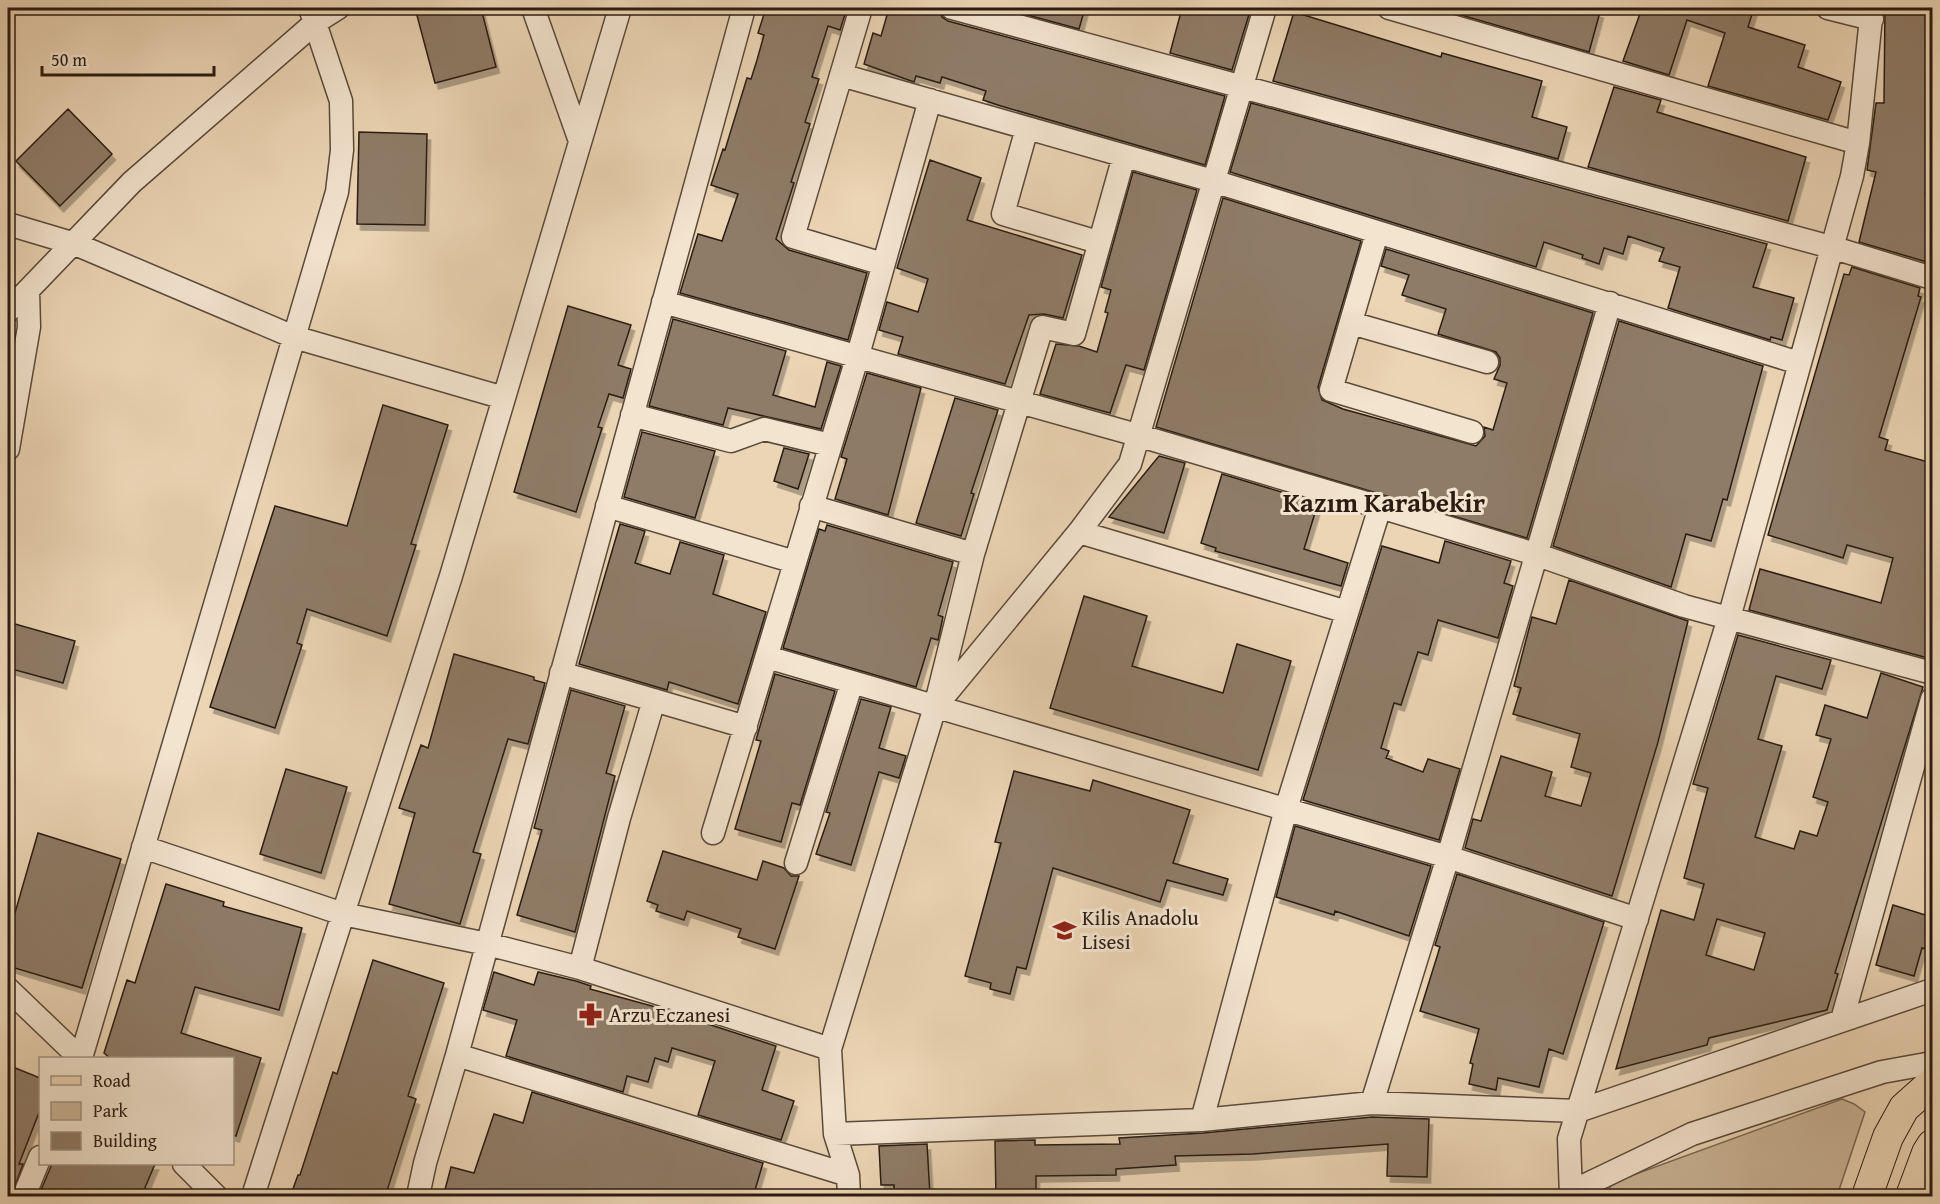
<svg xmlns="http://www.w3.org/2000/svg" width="1940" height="1204" font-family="'Gentium Book Plus',serif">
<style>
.green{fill:#cbb699;stroke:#7a6956;stroke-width:1.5}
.building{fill:#8f7c67;stroke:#2a1c12;stroke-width:1.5;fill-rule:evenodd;filter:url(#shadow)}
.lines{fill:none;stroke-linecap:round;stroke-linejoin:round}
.minor-casing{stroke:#5a4a3b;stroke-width:25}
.major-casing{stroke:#2a1c12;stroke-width:32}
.minor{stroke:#f3e4cf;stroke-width:22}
.major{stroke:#ecd5b5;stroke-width:30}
.labels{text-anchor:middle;stroke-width:6;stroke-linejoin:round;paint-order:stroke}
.poi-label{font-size:21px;fill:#2a1c12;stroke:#f3e4cf;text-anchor:start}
.district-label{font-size:27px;font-weight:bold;fill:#2a1c12;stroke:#f3e4cf}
</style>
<defs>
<filter id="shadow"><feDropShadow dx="3.5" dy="6" stdDeviation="0" flood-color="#0004"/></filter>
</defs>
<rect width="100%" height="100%" fill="#ecd5b5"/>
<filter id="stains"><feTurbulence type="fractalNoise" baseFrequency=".00333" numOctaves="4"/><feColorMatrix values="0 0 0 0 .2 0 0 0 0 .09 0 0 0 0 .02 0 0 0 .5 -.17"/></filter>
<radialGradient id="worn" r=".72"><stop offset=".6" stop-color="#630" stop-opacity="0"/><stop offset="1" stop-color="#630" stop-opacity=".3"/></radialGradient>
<!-- green -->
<path class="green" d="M1842,1099L1854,1104L1865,1112L1837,1196H1608L1611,1183Z"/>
<!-- building -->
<path class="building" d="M415,8H481L496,67L435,83Z
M766,8H847L840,30L828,26L812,77L819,79L805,122L810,124L791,182L794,183L776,239L789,250L867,273L848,340L680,293L698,234L722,241L738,194L711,185L723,149L725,150L747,78L751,79L757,60L764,35L758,33Z
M889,8H939L942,17L948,21L1225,96L1205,165L1001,106L983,100L986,91L942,77L940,83L916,76L914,82L864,64L873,33L881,36Z
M1002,8H1085L1079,29Z
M1182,8H1251L1232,70L1170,53Z
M1447,8H1583L1600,12L1589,52L1447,11Z
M1642,8H1754L1748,27L1805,45L1798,67L1841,82L1828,120L1708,86L1725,33L1687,20L1669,75L1623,61Z
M1885,8H1932V162L1925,194L1932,196V244L1927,262L1859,242L1876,172L1867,170L1876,103H1884Z
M1294,12L1441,57L1442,53L1542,81L1532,117L1567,127L1558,159L1273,81Z
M1614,87L1661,100L1657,112L1806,157L1788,221L1588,167Z
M1251,103L1767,244L1753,287L1794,298L1782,340L1771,337L1770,340L1668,308L1680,267L1659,261L1664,248L1628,236L1623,254L1604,248L1599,264L1582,258L1583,255L1544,242L1536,267L1230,172Z
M68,109L112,154L60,206L16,161Z
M359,132L427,134L425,225L357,224Z
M930,160L981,178L967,220L1082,255L1063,318L1044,314L1029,315L1005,384L898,354L903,337L879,330L887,302L918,312L928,279L897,268Z
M1133,172L1197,190L1144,370L1126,365L1110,413L1040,394L1056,344L1079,346L1097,352L1108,313L1105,312L1111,290L1101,287Z
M1223,198L1361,241L1318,387L1322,400L1343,409L1476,446L1485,436L1484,427L1493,430L1507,383L1494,379L1500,365V358L1496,352L1438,334L1446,309L1402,295L1409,275L1381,266L1386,249L1593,313L1527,538L1156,427Z
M1852,267L1920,288L1918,296L1921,297L1879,437L1888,440L1885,450L1932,463V643L1928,658L1749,610L1760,569L1881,603L1893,558L1847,545L1843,558L1768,535L1844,274L1849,275Z
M568,306L631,325L618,365L631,369L623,398L609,394L598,427L602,428L576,512L514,492Z
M673,319L786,351L773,395L815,407L827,362L841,366L821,429L728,408L723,425L649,406Z
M1619,321L1763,366L1727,500L1723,499L1711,541L1686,534L1671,587L1553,546Z
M867,373L921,388L888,515L835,499L847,459L841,457Z
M955,398L998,410L971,493L974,494L961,536L916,523Z
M383,405L448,425L411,544L416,545L387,636L307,609L297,643L302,645L275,728L210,707L275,506L347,526Z
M642,432L715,451L695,518L624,497Z
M784,448L809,454L798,489L774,481Z
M1159,456L1185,463L1164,533L1109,517Z
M1222,474L1318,503L1304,549L1348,563L1341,586L1215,551L1216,548L1201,543Z
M620,524L645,531L635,563L670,574L680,542L724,555L713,594L766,612L738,704L669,682L667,690L579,664Z
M827,525L953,562L938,615L943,617L938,640L931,638L916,687L783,648L819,529L825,531Z
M1445,541L1511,561L1504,583L1513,586L1498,638L1438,620L1428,655L1418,652L1401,705L1394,703L1381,748L1389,751L1386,758L1423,772L1428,759L1460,769L1439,840L1303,800L1382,546L1439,563Z
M1569,580L1688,621L1658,742L1612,896L1465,848L1473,819L1481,821L1501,756L1552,772L1545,796L1581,806L1591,773L1571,767L1580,734L1513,714L1521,688L1514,686L1532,617L1556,624Z
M1084,596L1147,616L1132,666L1223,693L1237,644L1291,661L1258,770L1050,708Z
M8,622L75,641L63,683L8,668Z
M1738,635L1831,660L1822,689L1776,676L1758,739L1782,746L1755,837L1794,849L1800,831L1817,836L1828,802L1813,797L1831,739L1816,735L1825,705L1867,718L1881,673L1923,687L1835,973L1838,974L1827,1010L1709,1038L1707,1045L1616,1069L1661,910L1694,920L1704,884L1684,878L1708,788L1693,784ZM1717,919L1765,933L1754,970L1706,955Z
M454,654L534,677V680L545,683L528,744L508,739L473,852L481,854L460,924L389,904L415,813L399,808L421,745L428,748Z
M775,674L835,691L800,805L792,803L781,842L735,829L761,741L756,740Z
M571,690L625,706L606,773L615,776L575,932L517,915L542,830L534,828Z
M861,699L891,707L879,748L906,756L899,778L879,772L851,865L816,854L830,813L826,812Z
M286,769L347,787L321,873L260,854Z
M1014,771L1090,791L1093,780L1190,810L1173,863L1228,879L1223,895L1167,880L1160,902L1053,868L1026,969L1017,967L1010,994L990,989L991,983L965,976L1001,843L995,842Z
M1295,826L1431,866L1409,936L1335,911L1334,915L1276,897Z
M38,833L121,859L82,988L8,966V937Z
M663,851L757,880L763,861L784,868L791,876H799L775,949L738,937L741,929L687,911L684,920L656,911L658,905L647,901Z
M1457,874L1604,922L1563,1054L1549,1049L1539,1087L1498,1078L1496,1090L1469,1084L1473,1064L1470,1063L1479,1029L1420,1011L1440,947L1435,945Z
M166,884L224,902L223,906L302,928L279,1010L195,987L181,1033L261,1058L236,1136L232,1135V1059H111L104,1053L127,980L135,983Z
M1893,905L1932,917V951L1922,948L1914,976L1876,965Z
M373,960L444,983L408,1096L416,1099L385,1197H290L298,1175H300L333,1072L337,1074Z
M494,972L534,985L538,972L576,981L591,986L590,989L652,1006L776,1046L762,1090L794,1101L781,1140L698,1115L715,1061L672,1048L668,1062L655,1058L648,1082L627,1076L623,1092L506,1056L517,1020L483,1010Z
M8,1065L40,1078V1110L19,1164H23L11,1197H8Z
M532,1092L763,1163L753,1197H443L451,1167L474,1173L494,1114L523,1123Z
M1372,1117L1429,1119L1427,1177L1387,1176L1388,1144L1253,1154L1175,1156L1176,1165L1116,1169V1175L1036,1176V1197H996L995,1141L1035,1140V1145L1120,1144L1119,1138L1203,1133Z
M927,1144L930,1195L894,1197V1185H881L879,1146Z
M52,1164H155L141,1197H38Z"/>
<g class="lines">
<defs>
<path id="minor" d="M533,8L580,141
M861,8L793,237L883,264
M952,8L1831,247L1932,278
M1389,8L1858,143
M1828,8L1872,19
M841,75L1213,181L1799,363
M1027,128L1003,214L1098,242
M8,224L75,244L294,337L504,398
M1377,233L1331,390L1472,432
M663,302L1137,435L1380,507L1535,554L1684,606L1932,673
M8,311L132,182L316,22L338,8
M1351,323L1487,362
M632,415L731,441L764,429L830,445
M8,449L29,327L28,290
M607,506L795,562
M811,506L973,554
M1079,532L1347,612
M767,657L1448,857L1637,919
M561,673L746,727
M937,699L973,554L1042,327L1074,334L1124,156
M713,833L858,355L930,100
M143,847L343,914L487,944L580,968L830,1049
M796,863L852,682
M580,968L619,818L654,700
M8,989L80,1058
M1842,1020L1932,699
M457,1055L848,1175
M81,1058L337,192L342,150L341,101L310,8
M1372,1103L1448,857L1610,303
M1202,1120L1286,809L1380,507
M835,1134L1202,1120L1372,1103L1578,1111L1932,990
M184,1164L216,1196
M1571,1192L1692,1134L1882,1072L1932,1063
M24,1196L40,1157
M253,1196L451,576L620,8
M418,1196L425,1163L457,1055L744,8
M849,1196L848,1175L835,1134L830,1049L935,707L1079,532L1130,464L1265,8
M1571,1196L1569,1139L1729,618L1852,176L1858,143L1872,8"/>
<path id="major" d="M1867,1196L1888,1137L1904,1108L1932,1083
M1911,1196L1927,1153L1932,1145"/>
</defs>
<!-- minor casing -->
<use href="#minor" class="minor-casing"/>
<!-- major casing -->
<use href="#major" class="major-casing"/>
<!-- minor -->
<use href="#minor" class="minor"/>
<!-- major -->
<use href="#major" class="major"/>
</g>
<!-- icons -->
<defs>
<symbol id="school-bare" viewBox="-9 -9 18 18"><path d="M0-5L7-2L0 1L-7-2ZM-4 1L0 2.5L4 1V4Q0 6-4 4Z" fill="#8f2418" stroke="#f3e4cf" stroke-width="2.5" paint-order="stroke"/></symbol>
<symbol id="pharmacy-bare" viewBox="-9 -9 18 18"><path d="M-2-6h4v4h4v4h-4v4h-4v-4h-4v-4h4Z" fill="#8f2418" stroke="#f3e4cf" stroke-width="2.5" paint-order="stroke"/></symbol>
</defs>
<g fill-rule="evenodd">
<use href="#school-bare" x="1048" y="914" width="33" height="33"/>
<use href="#pharmacy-bare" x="574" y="998" width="33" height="33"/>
</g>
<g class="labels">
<!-- poi labels -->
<g class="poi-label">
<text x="1082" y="925">Kilis Anadolu<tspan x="1082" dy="24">Lisesi</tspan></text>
<text x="609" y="1022">Arzu Eczanesi</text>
</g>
<!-- district labels -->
<g class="district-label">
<text x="1384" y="512">Kazım Karabekir</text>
</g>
</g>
<!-- margin -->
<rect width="1940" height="1204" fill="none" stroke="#ecd5b5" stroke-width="30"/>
<rect x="9" y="9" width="1922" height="1186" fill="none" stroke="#2a1c12" stroke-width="3"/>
<rect x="15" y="15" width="1910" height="1174" fill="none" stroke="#2a1c12" stroke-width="1.5"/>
<!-- legend -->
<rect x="39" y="1057" width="195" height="108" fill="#f3e4cf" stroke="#a39483" stroke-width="1.5"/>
<rect x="51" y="1076" width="30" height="9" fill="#ecd5b5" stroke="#a39483" stroke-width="1.5"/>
<text x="93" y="1087" font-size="18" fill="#2a1c12">Road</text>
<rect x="51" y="1102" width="30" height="18" fill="#cbb699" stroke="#a39483" stroke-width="1.5"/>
<text x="93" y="1117" font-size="18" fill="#2a1c12">Park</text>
<rect x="51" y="1132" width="30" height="18" fill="#8f7c67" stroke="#a39483" stroke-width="1.5"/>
<text x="93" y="1147" font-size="18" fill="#2a1c12">Building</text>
<!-- scale -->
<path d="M42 66v9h172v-9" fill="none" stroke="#2a1c12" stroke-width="3"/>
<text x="51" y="66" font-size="18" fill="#2a1c12" stroke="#f3e4cf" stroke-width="4.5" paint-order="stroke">50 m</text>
<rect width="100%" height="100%" filter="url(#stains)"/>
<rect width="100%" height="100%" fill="url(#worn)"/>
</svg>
